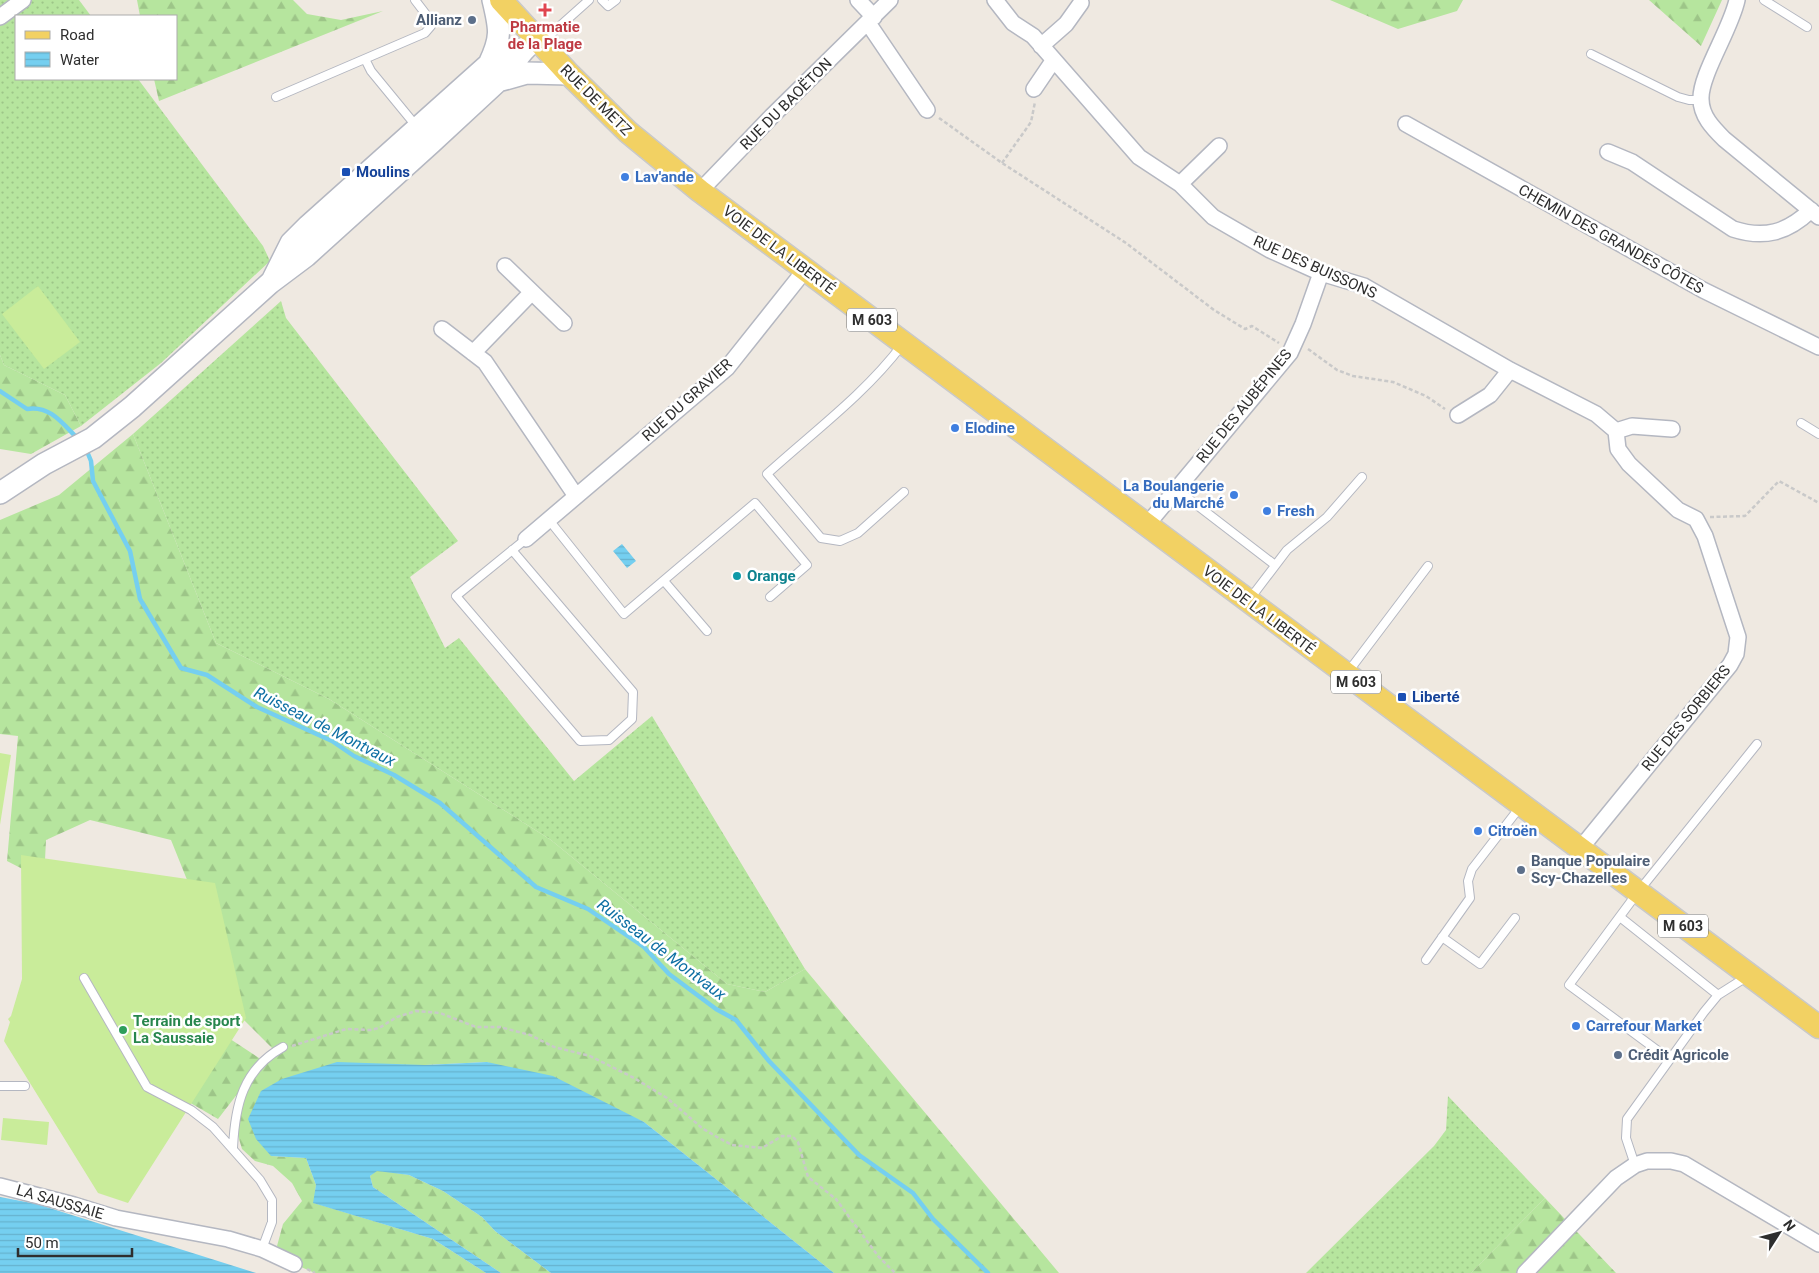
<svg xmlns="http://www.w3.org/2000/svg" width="1819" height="1273" font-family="Roboto,sans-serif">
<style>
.grass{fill:url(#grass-dots)}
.forest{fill:url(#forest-firs)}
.pitch{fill:#c9ec9a}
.water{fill:url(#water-rules)}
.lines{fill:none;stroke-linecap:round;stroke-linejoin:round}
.stream{stroke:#75cff0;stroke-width:4.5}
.service-casing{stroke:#b4b7c1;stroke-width:10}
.minor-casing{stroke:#b4b7c1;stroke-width:18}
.secondary-casing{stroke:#b4b7c1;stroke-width:24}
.primary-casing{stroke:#c9c9c9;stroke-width:25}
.path{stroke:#c9c9c9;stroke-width:2.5;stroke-dasharray:4 2.5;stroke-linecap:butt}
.service{stroke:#fff;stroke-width:8}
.minor{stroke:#fff;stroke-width:15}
.secondary{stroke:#fff;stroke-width:21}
.primary{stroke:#f2d163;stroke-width:22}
.health-dot{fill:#e0444e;stroke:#fff;stroke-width:2}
.service-dot{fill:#5c6f8a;stroke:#fff;stroke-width:2}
.transit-dot{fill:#1a4fb4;stroke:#fff;stroke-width:2}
.shop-dot{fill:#3f7fe0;stroke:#fff;stroke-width:2}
.culture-dot{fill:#0f9aa8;stroke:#fff;stroke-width:2}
.leisure-dot{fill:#2e9e5b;stroke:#fff;stroke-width:2}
.labels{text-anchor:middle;stroke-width:5;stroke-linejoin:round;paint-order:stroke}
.shield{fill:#fff;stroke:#6d6d6d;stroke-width:1}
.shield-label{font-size:14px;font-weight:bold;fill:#2e2e2e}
.service-label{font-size:15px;font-weight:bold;fill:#4e5e75;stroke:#fff;text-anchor:start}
.health-label{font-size:15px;font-weight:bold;fill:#be3a42;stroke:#fff}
.street-label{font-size:15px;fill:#2e2e2e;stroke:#fff}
.transit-label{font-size:15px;font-weight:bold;fill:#164399;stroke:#fff;text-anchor:start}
.shop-label{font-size:15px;font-weight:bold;fill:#366cbe;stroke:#fff;text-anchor:start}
.culture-label{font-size:15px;font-weight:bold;fill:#0d838f;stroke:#fff;text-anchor:start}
.leisure-label{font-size:15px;font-weight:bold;fill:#27864d;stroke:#fff;text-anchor:start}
.water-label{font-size:16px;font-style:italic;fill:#0d6fa3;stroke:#fff}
</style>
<defs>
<pattern id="grass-dots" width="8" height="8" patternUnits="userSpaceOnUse" patternTransform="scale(1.25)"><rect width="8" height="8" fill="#b6e59e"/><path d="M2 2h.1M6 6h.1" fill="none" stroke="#9dc588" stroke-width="1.8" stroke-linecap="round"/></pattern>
<pattern id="forest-firs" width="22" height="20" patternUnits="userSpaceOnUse" patternTransform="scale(1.25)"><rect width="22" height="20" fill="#b6e59e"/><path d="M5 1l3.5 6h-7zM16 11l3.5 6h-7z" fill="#9dc588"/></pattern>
<pattern id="water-rules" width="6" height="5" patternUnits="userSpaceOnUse" patternTransform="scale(1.25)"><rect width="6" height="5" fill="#75cff0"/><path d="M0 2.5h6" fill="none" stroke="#66b2ce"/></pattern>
</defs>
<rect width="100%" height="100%" fill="#efe9e1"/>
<!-- grass -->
<path class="grass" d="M0,0H79L91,16H16V79H138L263,246L270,261L161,363L81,426L65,395L4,365L0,355Z
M281,301L286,318L458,541L410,577L445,648L459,638L574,781L652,716L805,969L765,992L727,984L551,840L329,699L216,643L133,434Z
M1448,1096L1545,1198L1471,1273H1306L1434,1146L1446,1130Z"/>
<!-- forest -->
<path class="forest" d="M137,0H293L307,14L341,20L383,11L159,101L154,79H176V16H140Z
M1330,0H1463L1457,11L1398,29Z
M1649,0H1722L1701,46Z
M0,355L4,365L65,395L81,426L31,454L0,449Z
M133,434L216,643L329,699L551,840L727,984L765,992L805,969L1059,1273H834L644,1122L487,1062L425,1065L271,1156L306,1158L316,1185L314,1203L433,1239L486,1273H315L294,1264L277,1246L283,1224L302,1201L292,1183L273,1166L255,1161L242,1149L234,1122L245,1084L218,1119L175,1094L218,1031L262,1060L275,1051L243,1019L171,840L90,820L46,840L44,880L7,861L18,736L0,734V520L59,495Z
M377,1170L409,1175L443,1191L482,1217L495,1231L551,1273H501L373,1187L370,1176Z
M1545,1198L1616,1273H1471Z"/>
<!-- pitch -->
<path class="pitch" d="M38,286L80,342L44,369L2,314Z
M0,753L11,755L0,825Z
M21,855L215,883L246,1018L128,1203L98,1193L4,1041L10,1022L8,1019L11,1016L22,979Z
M3,1118L49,1122L47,1145L1,1140Z"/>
<!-- water -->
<path class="water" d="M622,544L636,561L627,568L613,551Z
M337,1062L425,1065L487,1062L553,1076L644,1122L834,1273H551L495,1231L482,1217L443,1191L409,1175L377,1171L370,1176L373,1187L501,1273H486L433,1239L313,1203L316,1185L306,1158L271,1156L256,1139L248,1119L261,1091L282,1079Z
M0,1197L37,1204L256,1273H0Z"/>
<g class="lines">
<!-- stream -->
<path class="stream" d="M0,391L27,409C50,405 63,424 78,439
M86,449L91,461L93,481L130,551L140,599L181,668L207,675L257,707L332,741L354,756L394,775L440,803L536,887L588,909L644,947L669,974L716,1009L736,1020L769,1061L859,1155L913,1193L933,1219L988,1273"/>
<defs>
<path id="service" d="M602,0L608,6L616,0
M1764,0L1807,27
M542,42L589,0
M1591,54L1678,97L1689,100H1700
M365,59L371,71L417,127
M276,97L425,33L431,26L428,17L415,0
M902,345C865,394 812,433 767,474L821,538L840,541L858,533L904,492
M1801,423L1819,434
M1176,489L1275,565
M549,520L624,614L755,503L807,565L770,597
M512,550L633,692L632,719L609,740L580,741L456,596L526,539
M664,581L707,631
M1249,600L1287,550L1327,517L1362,477
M1348,672L1428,566
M1620,917L1718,995
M1442,937L1480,964L1515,918
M1426,960L1470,898L1468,881L1472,869L1520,807
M84,978L147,1087L191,1110L213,1127L260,1180L272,1200V1222L262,1249
M1669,1059L1569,985L1638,892L1757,744
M0,1086H25
M233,1148C235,1105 243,1069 283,1047
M1635,1165L1626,1138L1627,1119L1704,1012L1718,995L1748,976"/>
<path id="minor" d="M858,0L874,17
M995,0L1013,23L1033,36L1139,157L1180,184L1213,217L1270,250L1321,273L1364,286L1510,370L1596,414L1616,431L1632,426L1672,429
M1737,0C1731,29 1700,75 1701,99C1701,116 1713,128 1724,139L1819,217
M0,17L23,0
M868,23L927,110
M1041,46L1066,24L1081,3
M1034,89L1053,61
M1406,124L1703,290L1819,347
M1608,152L1632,162L1733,229C1764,239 1787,233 1811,210
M1180,184L1219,146
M700,191L772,116L890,0
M505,266L564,323
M442,329L485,362L576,496
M473,353L532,292
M1458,415L1490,395L1510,370
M1146,526L1290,353L1303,324L1321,273
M526,539L727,368L805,270
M1580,849L1730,665L1736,654L1738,637L1705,536L1696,519L1678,510L1629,464L1618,449L1616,431
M0,1186L74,1205L116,1218L228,1239L262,1249L294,1264
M1525,1273L1616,1178L1635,1165L1647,1161H1671L1684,1164L1819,1244"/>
<path id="secondary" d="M489,64C502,37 500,29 493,0
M498,81L527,73L569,74
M273,279L291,243L308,226L489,64L523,50
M0,493L44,464L93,438L132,407L270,283L306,256L431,143L498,81L524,50L536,38"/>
<path id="primary" d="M501,0L569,74L628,132L700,191L1819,1027"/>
</defs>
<!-- service casing -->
<use href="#service" class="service-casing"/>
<!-- minor casing -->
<use href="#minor" class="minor-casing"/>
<!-- secondary casing -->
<use href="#secondary" class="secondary-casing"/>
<!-- primary casing -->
<use href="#primary" class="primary-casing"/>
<!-- path -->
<path class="path" d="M939,118L1002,163L1126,243L1214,310L1245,329L1252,326L1279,343
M1002,163L1031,122L1035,102
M1308,349L1337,370L1353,376L1393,382L1426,396L1445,409
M1710,517L1745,516L1779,481L1819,503
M292,1046L346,1029L370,1030L379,1028L397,1017L416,1011L440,1013L476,1027H500L530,1035L554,1047L590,1056L634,1078L667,1098L702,1128L717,1137L732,1145L762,1148L782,1136H792L798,1142L808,1177L836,1199L878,1256L895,1273
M307,1269L315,1273"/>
<!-- service -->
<use href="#service" class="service"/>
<!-- minor -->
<use href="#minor" class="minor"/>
<!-- secondary -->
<use href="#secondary" class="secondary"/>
<!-- primary -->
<use href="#primary" class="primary"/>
</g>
<!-- markers -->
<path class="health-dot" d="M542.5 2.5h5v5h5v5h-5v5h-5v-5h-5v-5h5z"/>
<g class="service-dot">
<circle cx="472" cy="20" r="5"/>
<circle cx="1521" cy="870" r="5"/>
<circle cx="1618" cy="1055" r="5"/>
</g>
<g class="transit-dot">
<rect x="341" y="167" width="10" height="10" rx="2.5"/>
<rect x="1397" y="692" width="10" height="10" rx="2.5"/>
</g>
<g class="shop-dot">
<circle cx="625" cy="177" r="5"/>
<circle cx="955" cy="428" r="5"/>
<circle cx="1234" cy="495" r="5"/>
<circle cx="1267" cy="511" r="5"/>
<circle cx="1478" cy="831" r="5"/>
<circle cx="1576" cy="1026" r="5"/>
</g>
<circle class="culture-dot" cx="737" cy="576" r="5"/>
<circle class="leisure-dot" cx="123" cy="1030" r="5"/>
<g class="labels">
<!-- shield labels -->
<g class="shield">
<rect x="847" y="308.5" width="50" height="23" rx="4"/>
<rect x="1331" y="670.5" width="50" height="23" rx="4"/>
<rect x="1658" y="914.5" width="50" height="23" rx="4"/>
</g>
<g class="shield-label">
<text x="872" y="325">M 603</text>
<text x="1356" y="687">M 603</text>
<text x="1683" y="931">M 603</text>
</g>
<!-- service labels -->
<g class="service-label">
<text x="462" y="25" text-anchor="end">Allianz</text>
<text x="1531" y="866">Banque Populaire<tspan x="1531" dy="17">Scy-Chazelles</tspan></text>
<text x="1628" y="1060">Crédit Agricole</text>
</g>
<!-- health labels -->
<g class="health-label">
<text x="545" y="32">Pharmatie<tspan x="545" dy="17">de la Plage</tspan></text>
</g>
<!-- street labels -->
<g class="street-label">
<text transform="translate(596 100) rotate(45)" y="5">RUE DE METZ</text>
<text transform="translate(786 104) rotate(-45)" y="5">RUE DU BAOËTON</text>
<text transform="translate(1611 239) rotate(29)" y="5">CHEMIN DES GRANDES CÔTES</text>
<text transform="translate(779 250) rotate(37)" y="5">VOIE DE LA LIBERTÉ</text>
<text transform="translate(1315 267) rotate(24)" y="5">RUE DES BUISSONS</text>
<text transform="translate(687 400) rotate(-42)" y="5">RUE DU GRAVIER</text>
<text transform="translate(1244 406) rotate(-51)" y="5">RUE DES AUBÉPINES</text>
<text transform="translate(1259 610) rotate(37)" y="5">VOIE DE LA LIBERTÉ</text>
<text transform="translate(1686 718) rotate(-51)" y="5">RUE DES SORBIERS</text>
<text transform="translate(60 1202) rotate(16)" y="5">LA SAUSSAIE</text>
</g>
<!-- transit labels -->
<g class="transit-label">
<text x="356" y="177">Moulins</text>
<text x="1412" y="702">Liberté</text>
</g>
<!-- shop labels -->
<g class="shop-label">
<text x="635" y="182">Lav'ande</text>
<text x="965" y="433">Elodine</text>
<text x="1224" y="491" text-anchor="end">La Boulangerie<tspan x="1224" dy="17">du Marché</tspan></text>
<text x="1277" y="516">Fresh</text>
<text x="1488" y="836">Citroën</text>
<text x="1586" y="1031">Carrefour Market</text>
</g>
<!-- culture labels -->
<g class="culture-label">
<text x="747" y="581">Orange</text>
</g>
<!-- leisure labels -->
<g class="leisure-label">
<text x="133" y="1026">Terrain de sport<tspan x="133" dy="17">La Saussaie</tspan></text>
</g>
<!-- water labels -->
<g class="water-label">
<text transform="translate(325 726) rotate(27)" y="6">Ruisseau de Montvaux</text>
<text transform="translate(662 949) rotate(37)" y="6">Ruisseau de Montvaux</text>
</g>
</g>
<!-- legend -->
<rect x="15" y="15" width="162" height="65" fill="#ffffff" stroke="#ababab"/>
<rect x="25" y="31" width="25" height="8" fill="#f2d163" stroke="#ababab"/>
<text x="60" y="40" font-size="15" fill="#2e2e2e">Road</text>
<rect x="25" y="52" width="25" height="15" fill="url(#water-rules)" stroke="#ababab"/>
<text x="60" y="65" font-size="15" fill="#2e2e2e">Water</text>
<!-- north arrow -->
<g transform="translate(1779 1233) rotate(54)" stroke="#ffffff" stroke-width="4" paint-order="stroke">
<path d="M0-4L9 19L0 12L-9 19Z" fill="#2e2e2e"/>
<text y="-8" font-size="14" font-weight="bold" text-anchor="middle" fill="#2e2e2e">N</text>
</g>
<!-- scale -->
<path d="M18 1248v8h114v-8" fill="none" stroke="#2e2e2e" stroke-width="2.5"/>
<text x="25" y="1248" font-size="15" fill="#2e2e2e" stroke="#ffffff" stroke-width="4" paint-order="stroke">50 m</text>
</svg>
